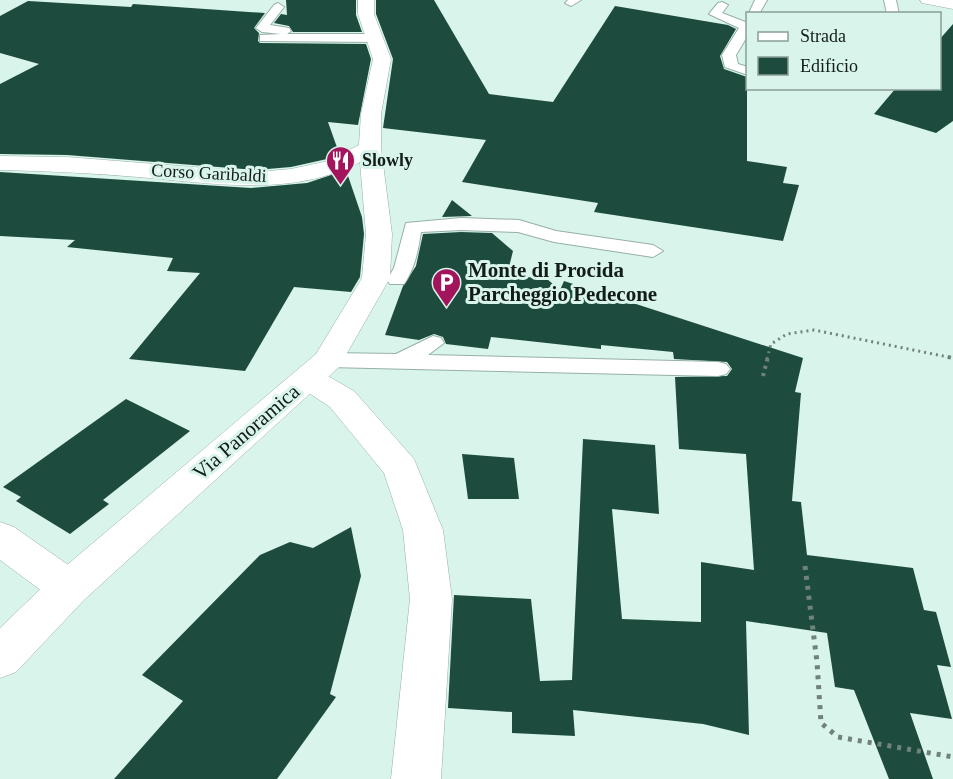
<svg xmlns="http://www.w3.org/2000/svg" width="953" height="779" font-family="Georgia,serif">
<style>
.building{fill:#1d4c3e}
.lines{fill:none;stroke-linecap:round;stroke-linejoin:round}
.lane-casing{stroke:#96b0a6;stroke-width:2}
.street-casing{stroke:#96b0a6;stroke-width:1}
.secondary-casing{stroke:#96b0a6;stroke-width:1}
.path-far2{stroke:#70827b;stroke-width:3;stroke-dasharray:2 4;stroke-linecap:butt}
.path-far1{stroke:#70827b;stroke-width:4;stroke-dasharray:3 4.5;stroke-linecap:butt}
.path{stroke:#70827b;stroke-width:5;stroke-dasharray:4 6;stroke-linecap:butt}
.lane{fill:#fff;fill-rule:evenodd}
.street{fill:#fff;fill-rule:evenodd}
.secondary{fill:#fff;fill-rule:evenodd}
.labels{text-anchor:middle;stroke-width:6;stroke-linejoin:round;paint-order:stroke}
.far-poi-label{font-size:18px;font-weight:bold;fill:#121c18;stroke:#d9f4ea;text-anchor:start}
.far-street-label{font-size:18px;fill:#121c18;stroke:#d9f4ea}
.poi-label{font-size:21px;font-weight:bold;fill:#121c18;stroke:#d9f4ea;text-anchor:start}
.street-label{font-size:21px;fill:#121c18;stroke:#d9f4ea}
</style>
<rect width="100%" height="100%" fill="#d9f4ea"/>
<!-- building -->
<path class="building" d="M286,0H356V15L362,32H293L289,26L274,23L281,14L287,15Z
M376,0H434L489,94L553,102L615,6L728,25L736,29L720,56L724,69L747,77V161L787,167L783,183L799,185L783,241L594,212L598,203L462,182L486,140L383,128L393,59L376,14Z
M28,1L131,7L133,4L265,13L254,28L259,33L258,41L260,43L366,44L371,59L358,125L328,122L339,153L327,159L291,167L256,170L67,155L0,154V84L39,64L0,53V16Z
M953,24V121L936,133L874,114L896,88H939V40Z
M346,170L362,217L364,234L360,277L351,292L294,287L245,371L129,359L200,273L167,271L173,258L67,247L75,240L0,236V172L251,188L307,183Z
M452,200L472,216L442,217Z
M461,232L492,233L513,251L507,275L547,279L560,290L564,281L607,295L606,302L636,304L803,358L795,392L801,393L792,501L801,502L807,555L913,568L924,610L936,612L951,667L937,665L952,719L910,713L933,779H889L854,690L835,687L827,633L746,621L749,735L703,724L573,710L575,736L512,733V712L448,708L454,595L531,599L540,681L572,680L583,439L655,445L659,514L612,509L622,619L701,622V562L754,570L746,454L679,449L675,377L727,376L732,369L727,362L674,359L673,352L601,345V349L491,337L488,349L446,344L443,337L434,334L419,340L385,335L403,286L416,266L423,234Z
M126,399L190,431L103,500L109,504L70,534L16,501L21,497L3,487Z
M462,454L514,458L519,499H468Z
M351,527L361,576L330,694L336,697L277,779H114L183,701L142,675L260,555L290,542L313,548Z"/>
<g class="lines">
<defs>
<path id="lane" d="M568,0H581L571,6L565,3Z
M755,0H767L759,14L748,15Z
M884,0H896L899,14H887Z
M722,2L728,5L722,13L748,23V35L736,55L738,64L748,67V75L725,67L722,55L739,28L709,14L718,3Z
M278,3L284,7L270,25L289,28L291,31L287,34H375L381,38L375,42L260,41V35L281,34L262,32L256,28L274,5Z
M461,218L519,220L556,231L653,245L663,251L653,257L554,242L518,232L461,230L421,232C418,251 415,268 404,284H390L387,280L394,268L406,223Z
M433,336L441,338L444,343L428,355L718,362L726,364L730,369L726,374L718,376L328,367L320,365L316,360L320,355L328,353L396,354Z"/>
<path id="street" d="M308,368L319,371L354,391L414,459L443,530L452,599L441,779H391L410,599L403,530L384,473L330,407L297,385L292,378L297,371Z
M0,522L14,527L84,576L90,588L84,600L69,605L54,600L0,560Z"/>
<path id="secondary" d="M358,0H374V14L391,59L381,114V148L392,234L390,278L339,367L84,600L16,672L0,678V628L54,576L316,354L362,278L366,234L360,162C292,198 212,183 138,177C92,173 46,171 0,170V156L67,157L256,172L291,169L328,161L359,145L361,114L373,59L358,14Z
M920,0H953V9L922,3Z"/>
</defs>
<!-- lane casing -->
<use href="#lane" class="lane-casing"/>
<!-- street casing -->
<use href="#street" class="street-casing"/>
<!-- secondary casing -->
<use href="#secondary" class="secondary-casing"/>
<!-- path-far2 -->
<path class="path-far2" d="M767,359L771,344L787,334L814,330L953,358"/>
<!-- path-far1 -->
<path class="path-far1" d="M948,357L953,358
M763,376L768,357"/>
<!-- path -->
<path class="path" d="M805,566L817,662L821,723L838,737L953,757"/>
<!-- lane -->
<use href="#lane" class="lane"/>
<!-- street -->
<use href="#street" class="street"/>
<!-- secondary -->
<use href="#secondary" class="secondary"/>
</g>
<!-- icons -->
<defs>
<symbol id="restaurant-pin" viewBox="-11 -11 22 30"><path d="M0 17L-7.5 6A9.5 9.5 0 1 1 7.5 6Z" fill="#a2155c" stroke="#d9f4ea"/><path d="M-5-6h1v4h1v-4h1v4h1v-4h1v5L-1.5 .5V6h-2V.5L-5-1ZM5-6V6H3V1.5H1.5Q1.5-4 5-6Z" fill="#fff"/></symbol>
<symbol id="parking-pin" viewBox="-11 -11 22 30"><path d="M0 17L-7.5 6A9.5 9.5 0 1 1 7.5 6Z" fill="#a2155c" stroke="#d9f4ea"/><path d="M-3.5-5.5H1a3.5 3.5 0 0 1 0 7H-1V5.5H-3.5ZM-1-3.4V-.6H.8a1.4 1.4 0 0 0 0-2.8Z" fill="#fff"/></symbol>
</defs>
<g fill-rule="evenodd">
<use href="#restaurant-pin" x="324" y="144" width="33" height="45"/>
<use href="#parking-pin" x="430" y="266" width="33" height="45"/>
</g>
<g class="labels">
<!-- far-poi labels -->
<g class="far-poi-label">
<text x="362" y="166">Slowly</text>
</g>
<!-- far-street labels -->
<g class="far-street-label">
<text transform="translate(209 173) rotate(3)" y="6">Corso Garibaldi</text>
</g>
<!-- poi labels -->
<g class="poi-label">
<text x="468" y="277">Monte di Procida<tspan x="468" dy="24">Parcheggio Pedecone</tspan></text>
</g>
<!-- street labels -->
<g class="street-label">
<text transform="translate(246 432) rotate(-41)" y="7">Via Panoramica</text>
</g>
</g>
<!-- legend -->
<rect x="746" y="12" width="195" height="78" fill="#d9f4ea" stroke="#899e96" stroke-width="1.5"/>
<rect x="758" y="32" width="30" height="9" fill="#ffffff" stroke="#899e96" stroke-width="1.5"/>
<text x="800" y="42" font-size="18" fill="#121c18">Strada</text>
<rect x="758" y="57" width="30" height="18" fill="#1d4c3e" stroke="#899e96" stroke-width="1.5"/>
<text x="800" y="72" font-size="18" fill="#121c18">Edificio</text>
</svg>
